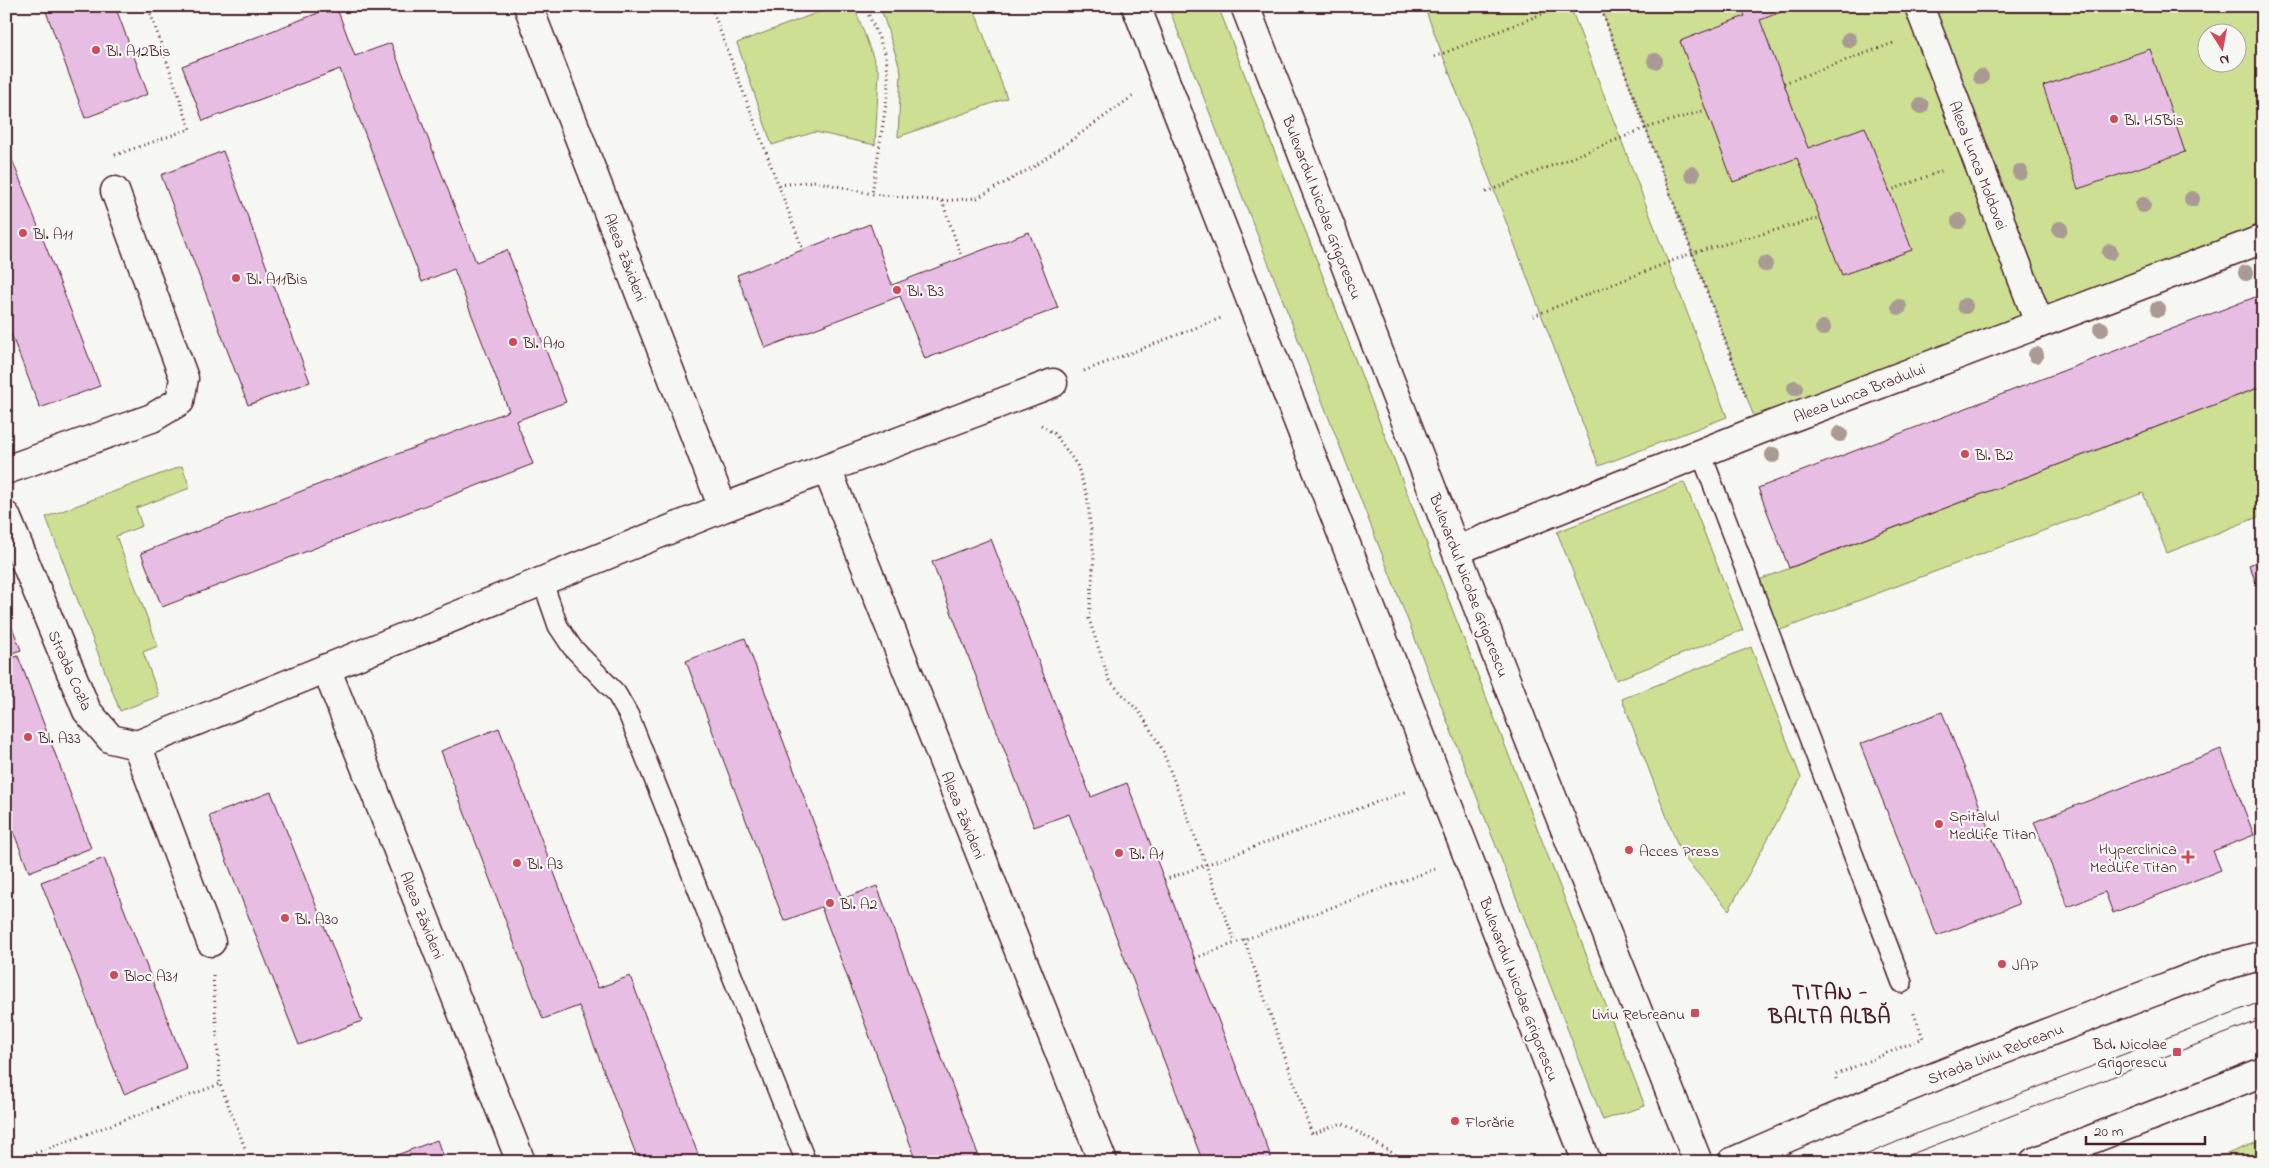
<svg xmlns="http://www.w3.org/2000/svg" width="2269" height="1168" font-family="'Indie Flower',sans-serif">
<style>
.green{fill:#ccdf93;stroke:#8b7f5f;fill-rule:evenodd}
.building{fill:#e8bde4;stroke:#4a1f2b}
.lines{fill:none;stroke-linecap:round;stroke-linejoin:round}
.service-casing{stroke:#4a1f2b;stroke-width:22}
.minor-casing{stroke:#4a1f2b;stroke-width:31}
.secondary-casing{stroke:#4a1f2b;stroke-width:31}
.path{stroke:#4a1f2b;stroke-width:3;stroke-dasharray:1 4;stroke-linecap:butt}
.service{stroke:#f6f6f2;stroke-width:19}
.minor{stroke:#f6f6f2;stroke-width:28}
.secondary{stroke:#f6f6f2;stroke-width:28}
.tram{stroke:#4a1f2b;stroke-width:1}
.tree{fill:#a99a93}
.poi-dot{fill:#d1495b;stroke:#f6f6f2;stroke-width:2}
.labels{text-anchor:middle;stroke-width:4.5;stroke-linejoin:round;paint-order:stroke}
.poi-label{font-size:16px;fill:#4a1f2b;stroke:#f6f6f2;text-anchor:start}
.street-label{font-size:16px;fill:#4a1f2b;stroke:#f6f6f2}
.district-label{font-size:21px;font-weight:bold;letter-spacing:1px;fill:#4a1f2b;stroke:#f6f6f2}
</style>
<rect width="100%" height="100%" fill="#f6f6f2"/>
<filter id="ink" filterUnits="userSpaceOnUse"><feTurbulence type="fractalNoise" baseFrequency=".02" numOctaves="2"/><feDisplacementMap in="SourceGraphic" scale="10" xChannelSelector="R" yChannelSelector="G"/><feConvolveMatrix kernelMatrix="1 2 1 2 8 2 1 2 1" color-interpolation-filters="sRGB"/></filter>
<g filter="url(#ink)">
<!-- green -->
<path class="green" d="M835,6H854L879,73L875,145L815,132L772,145L737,43Z
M880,6H973L1007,98L898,137L901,71Z
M1168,6H1218L1645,1106L1603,1120Z
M1424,6H1570L1727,417L1599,466Z
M1600,6H2263V239L1759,430ZM2206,32H2236V62H2206Z
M2263,386V515L2167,553L2143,493L1770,634L1759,580Z
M182,466L190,488L136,508L142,526L116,536L158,646L143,652L159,696L120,711L46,517Z
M1684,482L1743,630L1616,680L1557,532Z
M1751,647L1801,778L1729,910L1681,854L1622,699Z
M2263,1140V1162H2206Z"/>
<!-- building -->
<path class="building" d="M44,6H115L148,94L85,118Z
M336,6L355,56L391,43L476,262L507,250L566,402L516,421L533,464L162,607L141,553L509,411L454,269L422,282L340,69L203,121L182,66Z
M1741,6H1797L1760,20L1808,148L1865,127L1912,250L1842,275L1797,158L1733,182L1680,41L1745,16Z
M2150,49L2185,152L2078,189L2043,86Z
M6,144L100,386L40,408L6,321Z
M223,151L310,382L248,405L161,175Z
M870,224L892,285L1029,232L1058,308L925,359L900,296L765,348L737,275Z
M2263,294V386L1789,568L1758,488Z
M991,539L1091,797L1127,783L1273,1162H1203L1069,814L1034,827L932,562Z
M2263,559V600L2249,565Z
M6,612L21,650L6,655Z
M745,638L842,899L877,886L981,1162H917L821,907L784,921L686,661Z
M18,656L91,848L29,872L6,813V660Z
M1942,712L2019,904L1937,936L1860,744Z
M499,728L598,988L630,976L701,1162H639L579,1006L543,1019L441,751Z
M2221,749L2254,835L2213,851L2221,870L2113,913L2105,892L2068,907L2034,822Z
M271,792L362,1021L299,1045L209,816Z
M104,858L187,1069L124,1094L41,882Z
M437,1140L445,1162H378Z"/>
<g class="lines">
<defs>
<path id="service" d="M1701,453L1902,983
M542,580L558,626L572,647L616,693L629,716L806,1162"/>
<path id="minor" d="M528,6L723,508
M1919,6L2039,323
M827,469L1103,1162
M6,470L152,418L180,401L184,378L115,191
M6,516L87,711L111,739L137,745
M1457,550L1759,430L2263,239
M326,668L521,1162
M137,745L723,508L1053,383
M137,745L211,942"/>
<path id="secondary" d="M1136,6L1587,1162
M1245,6L1525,729L1698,1162
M1732,1162C1891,1091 2054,1030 2216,968L2263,955
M2034,1162L2263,1072"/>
</defs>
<!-- service casing -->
<use href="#service" class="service-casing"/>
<!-- minor casing -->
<use href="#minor" class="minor-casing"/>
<!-- secondary casing -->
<use href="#secondary" class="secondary-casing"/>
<!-- path -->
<path class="path" d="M865,6L886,55L889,85L872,194
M1600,6L1747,399
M713,12L803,250
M1434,57L1562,6
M1784,83L1896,42
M115,155L190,129L148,6
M779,185L815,181L872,194L942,201L977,198L1035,166L1133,96
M1889,191L1944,170
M1486,192L1646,128L1706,110
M942,201L962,258
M1533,316L1692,253L1820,218
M1084,371L1221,318
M1041,425L1055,434L1077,465L1087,495L1094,557L1089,619L1109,680L1141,714L1162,749L1235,942
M1164,880L1407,791
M1244,939L1312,1134L1342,1123L1408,1162
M1195,958L1435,869
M213,976L220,1084L245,1148
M1836,1079L1835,1075L1923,1038L1913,1011
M12,1162L220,1084"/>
<!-- service -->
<use href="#service" class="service"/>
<!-- minor -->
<use href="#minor" class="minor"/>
<!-- secondary -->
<use href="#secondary" class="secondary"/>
<!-- tram -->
<path class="tram" d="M1849,1162L1918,1133L2263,1001
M1891,1162L2263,1019"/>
</g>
<!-- trees -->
<g class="tree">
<circle cx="1849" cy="40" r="8"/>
<circle cx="1655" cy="61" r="8"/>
<circle cx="1981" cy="77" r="8"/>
<circle cx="1921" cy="106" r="8"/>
<circle cx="2020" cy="172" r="8"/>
<circle cx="1692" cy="174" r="8"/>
<circle cx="2192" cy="199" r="8"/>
<circle cx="2143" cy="205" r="8"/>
<circle cx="1959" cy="221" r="8"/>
<circle cx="2060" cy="229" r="8"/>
<circle cx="2110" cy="252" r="8"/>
<circle cx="1765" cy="264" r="8"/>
<circle cx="2246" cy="273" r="8"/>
<circle cx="1965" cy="306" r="8"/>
<circle cx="1899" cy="307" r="8"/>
<circle cx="2158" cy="309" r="8"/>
<circle cx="1823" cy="328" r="8"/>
<circle cx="2101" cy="329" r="8"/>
<circle cx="2036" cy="355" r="8"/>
<circle cx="1795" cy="388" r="8"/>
<circle cx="1840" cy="434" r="8"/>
<circle cx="1773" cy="455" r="8"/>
</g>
</g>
<!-- markers -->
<g class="poi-dot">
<circle cx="96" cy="50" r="5"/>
<circle cx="2114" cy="119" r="5"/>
<circle cx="23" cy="233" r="5"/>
<circle cx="236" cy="278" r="5"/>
<circle cx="897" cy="290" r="5"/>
<circle cx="513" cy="342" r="5"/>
<circle cx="1965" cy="454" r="5"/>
<circle cx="28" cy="737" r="5"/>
<circle cx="1939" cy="824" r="5"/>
<circle cx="1629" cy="850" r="5"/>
<circle cx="1119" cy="853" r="5"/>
<path d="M2185.5 849.5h5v5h5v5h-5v5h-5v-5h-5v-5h5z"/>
<circle cx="517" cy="863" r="5"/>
<circle cx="830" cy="903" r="5"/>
<circle cx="285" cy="918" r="5"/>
<circle cx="2002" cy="964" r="5"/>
<circle cx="114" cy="975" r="5"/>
<rect x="1690" y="1008" width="10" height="10" rx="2.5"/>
<rect x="2172" y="1047" width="10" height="10" rx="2.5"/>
<circle cx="1455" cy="1121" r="5"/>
</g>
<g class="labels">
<!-- poi labels -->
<g class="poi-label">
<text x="106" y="56">Bl. A12Bis</text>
<text x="2124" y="125">Bl. H5Bis</text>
<text x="33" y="239">Bl. A11</text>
<text x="246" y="284">Bl. A11Bis</text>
<text x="907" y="296">Bl. B3</text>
<text x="523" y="348">Bl. A10</text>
<text x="1975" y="460">Bl. B2</text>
<text x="38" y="743">Bl. A33</text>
<text x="1949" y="821">Spitalul<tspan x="1949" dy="18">MedLife Titan</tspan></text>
<text x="2177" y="854" text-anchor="end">Hyperclinica<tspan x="2177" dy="18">MedLife Titan</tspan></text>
<text x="1639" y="856">Acces Press</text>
<text x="1129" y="859">Bl. A1</text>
<text x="527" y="869">Bl. A3</text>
<text x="840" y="909">Bl. A2</text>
<text x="295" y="924">Bl. A30</text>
<text x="2012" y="970">JAP</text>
<text x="124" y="981">Bloc A31</text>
<text x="1685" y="1019" text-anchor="end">Liviu Rebreanu</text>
<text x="2167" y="1049" text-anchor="end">Bd. Nicolae<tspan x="2167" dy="18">Grigorescu</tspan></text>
<text x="1465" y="1127">Florărie</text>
</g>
<!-- street labels -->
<g class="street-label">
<text transform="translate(1979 165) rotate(69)" y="6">Aleea Lunca Moldovei</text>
<text transform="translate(1323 207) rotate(69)" y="6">Bulevardul Nicolae Grigorescu</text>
<text transform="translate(626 257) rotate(69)" y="6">Aleea Zăvideni</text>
<text transform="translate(1859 392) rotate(-21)" y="6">Aleea Lunca Bradului</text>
<text transform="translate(1470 585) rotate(69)" y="6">Bulevardul Nicolae Grigorescu</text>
<text transform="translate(71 670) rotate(66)" y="6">Strada Cozla</text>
<text transform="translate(964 815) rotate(68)" y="6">Aleea Zăvideni</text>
<text transform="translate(423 915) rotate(68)" y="6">Aleea Zăvideni</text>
<text transform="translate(1520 989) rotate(69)" y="6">Bulevardul Nicolae Grigorescu</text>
<text transform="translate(1995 1053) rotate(-21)" y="6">Strada Liviu Rebreanu</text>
</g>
<!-- district labels -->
<g class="district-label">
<text x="1830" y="999">TITAN -<tspan x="1830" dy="24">BALTA ALBĂ</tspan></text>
</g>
</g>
<!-- margin -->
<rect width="2269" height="1168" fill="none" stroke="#f6f6f2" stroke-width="25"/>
<rect x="12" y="12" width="2244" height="1143" fill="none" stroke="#4a1f2b" stroke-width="2" filter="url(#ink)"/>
<!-- north arrow -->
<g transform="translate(2222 48) rotate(169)"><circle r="24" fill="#f6f6f2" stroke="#b1a0a2"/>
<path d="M0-4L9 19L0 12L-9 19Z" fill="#d1495b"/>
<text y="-8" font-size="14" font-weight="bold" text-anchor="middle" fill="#4a1f2b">N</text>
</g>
<!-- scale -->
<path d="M2086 1136v8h119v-8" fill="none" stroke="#4a1f2b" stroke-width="2.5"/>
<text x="2094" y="1136" font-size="15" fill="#4a1f2b" stroke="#f6f6f2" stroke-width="4" paint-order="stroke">20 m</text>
</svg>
